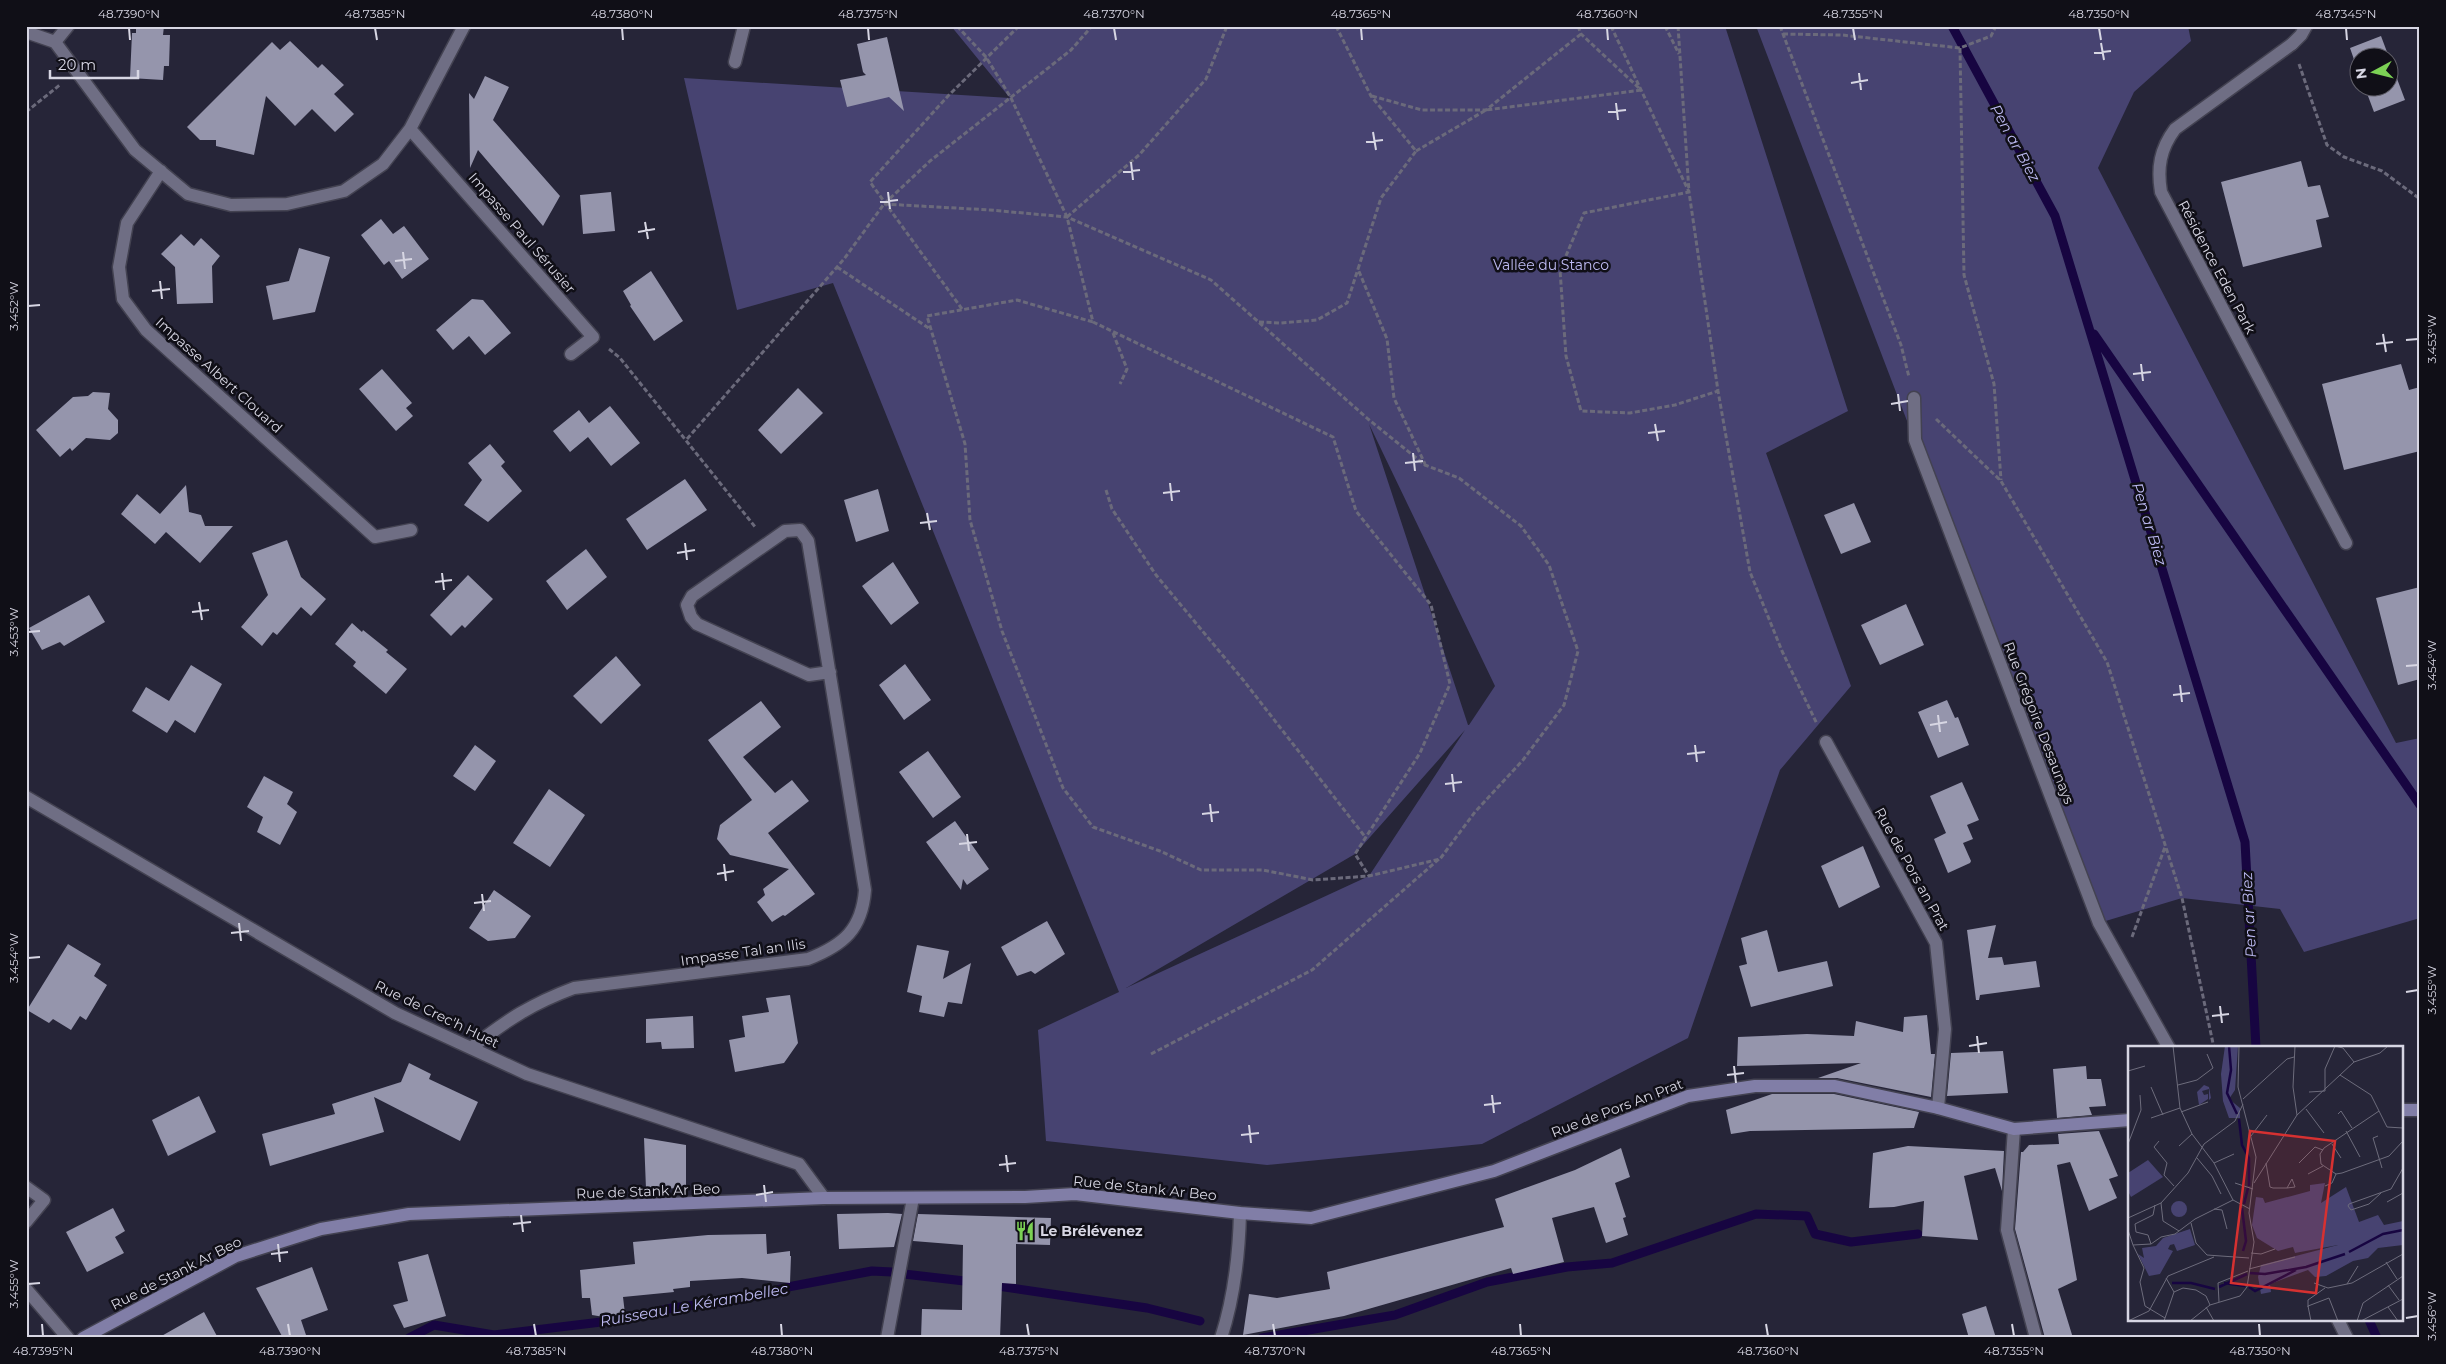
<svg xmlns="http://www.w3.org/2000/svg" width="2446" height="1364" font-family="Montserrat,sans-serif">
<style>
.green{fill:#474371;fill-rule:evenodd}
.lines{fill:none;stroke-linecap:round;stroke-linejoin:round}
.stream{stroke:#170541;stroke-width:9}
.building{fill:#9595ac}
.lane-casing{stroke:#434251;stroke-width:15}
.street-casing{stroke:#434251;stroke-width:15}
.secondary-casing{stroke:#434251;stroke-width:15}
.path{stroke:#6b6a7b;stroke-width:3;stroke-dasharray:5 2.5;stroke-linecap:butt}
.lane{stroke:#6f6e84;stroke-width:12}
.street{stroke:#6f6e84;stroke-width:12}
.secondary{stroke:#817ea7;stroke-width:12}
.ticks{fill:none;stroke:#d7d6e3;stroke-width:2}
.labels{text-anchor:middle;stroke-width:5;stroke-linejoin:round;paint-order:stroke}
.street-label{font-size:14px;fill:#d7d6e3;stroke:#100f17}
.park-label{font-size:14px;fill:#bfbcf4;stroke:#100f17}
.poi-label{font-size:14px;font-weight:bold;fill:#d7d6e3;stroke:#100f17;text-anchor:start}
.water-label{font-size:15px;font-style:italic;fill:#bdbaf3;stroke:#100f17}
.inset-river{fill:none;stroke:#170541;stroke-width:2.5}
.inset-road{fill:none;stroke:#6d6c7c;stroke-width:1}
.view{fill:#d63131;fill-opacity:0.15;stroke:#d63131;stroke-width:2.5}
.inset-edge{fill:none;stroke:#d7d6e3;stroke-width:2.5}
.neatline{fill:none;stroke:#d7d6e3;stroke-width:2}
.ticks-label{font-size:12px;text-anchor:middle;fill:#d7d6e3}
</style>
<rect width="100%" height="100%" fill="#262538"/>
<!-- green -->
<path class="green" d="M951,26H1725L1848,411L1766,453L1851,686L1780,770L1688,1038L1482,1144L1267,1165L1046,1141L1038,1030L1119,992L833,283L737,310L684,78L1010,98ZM1369,424L1495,686L1469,725H1468ZM1465,730L1369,876L1126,988L1355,854Z
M1756,26H2188L2191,41L2134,92L2098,168L2396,743L2420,738V918L2304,952L2280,909L2182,898L2099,923Z"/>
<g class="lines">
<!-- stream -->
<path class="stream" d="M1952,26L2055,216L2245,842L2256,1048
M2094,334L2420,805
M904,1274L973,1282
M991,1285L1147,1308L1200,1321
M2369,1320L2377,1338
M409,1338L434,1325L494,1335L626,1319L672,1308L743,1299L788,1287L872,1271L892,1272
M1262,1338L1395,1315L1487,1282L1567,1267L1612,1263L1756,1214L1807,1216L1815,1234L1851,1242L1918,1234"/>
</g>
<!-- building -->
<path class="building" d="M136,26H164L163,35H170L169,66H164L163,80L130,78L132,33H136Z
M2381,36L2405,100L2374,112L2365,88H2388V58H2358V71L2350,48Z
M887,37L904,111L889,97L847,107L840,80L866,75L863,72L857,44Z
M290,41L318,68L322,64L344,85L334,94L354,114L335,132L312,109L295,126L266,96L254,155L216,146V140H200L187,127L272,42L280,50Z
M485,76L509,87L493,120L560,196L543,226L478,150L470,168L469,93L474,99Z
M2301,161L2308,187L2320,185L2329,217L2316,220L2322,247L2243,267L2221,182Z
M611,192L615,231L583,234L580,195Z
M381,219L393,234L404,226L429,259L402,279L389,261L384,265L361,235Z
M181,234L194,246L201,238L220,256L212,266L213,303L177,304L175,267L161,254Z
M299,248L330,257L315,312L273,320L266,286L289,281Z
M651,271L683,321L654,341L630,306L631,305L623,291Z
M472,299L483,300L511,333L485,355L469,336L453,350L436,330Z
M2401,364L2409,390L2420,387V451L2344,470L2322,384Z
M382,369L412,403L406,408L413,416L396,431L359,389Z
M798,388L823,413L781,454L758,430Z
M93,392L110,393L108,409L118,420V433L110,440L86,438L72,451L70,448L60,457L36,430L73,397L88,396Z
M610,406L640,443L611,466L588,437L570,452L553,431L579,410L589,423Z
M490,444L505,462L501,466L522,491L488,522L464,505L482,480L468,463Z
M685,479L707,510L647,550L626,519Z
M186,485L189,512L201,515L205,526H233L200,563L166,532L155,544L121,514L137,494L160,514Z
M878,489L889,531L856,542L844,500Z
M1854,503L1871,542L1841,554L1824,515Z
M287,540L301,577L326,599L311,616L301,607L277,635L273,632L262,646L241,627L268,595L252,553Z
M586,549L607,577L567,610L546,581Z
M893,562L919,603L891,625L862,586Z
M468,575L493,599L465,628L462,625L451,636L430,615Z
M2420,587V679L2398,685L2376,598Z
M89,595L105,622L64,646L60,642L42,650L29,628Z
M1906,604L1924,645L1880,665L1861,625Z
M352,623L362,632L363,630L388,650L386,652L407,669L386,694L353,666L356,662L335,644Z
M616,656L641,685L601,724L573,696Z
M905,664L931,700L904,720L879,685Z
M191,665L222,684L195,733L175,720L167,733L132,711L146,687L169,701Z
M1947,700L1955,718L1958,717L1969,745L1938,758L1918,712Z
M761,701L781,727L743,757L775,793L792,780L809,801L768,833L815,894L785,916L783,915L772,922L757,902L765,895L763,889L789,869L730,855L717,839L720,825L752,800L708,740Z
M475,745L496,761L475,791L453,776Z
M928,751L961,797L933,818L899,772Z
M264,776L293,792L287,804L297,812L280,845L257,832L263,817L247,807Z
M1962,782L1979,820L1967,825L1973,839L1963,843L1971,861L1970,863L1948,873L1934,839L1946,833L1930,796Z
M549,789L585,815L550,867L513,843Z
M955,821L989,869L967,885L963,879L961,890L926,842Z
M1863,846L1880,887L1839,908L1821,866Z
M494,890L531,916L515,938L488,941L469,928Z
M1047,921L1065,954L1035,974L1031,971L1017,976L1001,947Z
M1996,925L1988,958L2002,957L2004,965L2036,961L2040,987L1980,995L1979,1000H1976L1967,930Z
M1767,930L1778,972L1827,961L1833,986L1751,1007L1739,966L1747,964L1741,938Z
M68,944L101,964L94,976L107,985L86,1020L80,1016L71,1030L53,1019L49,1023L27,1010Z
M917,945L949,951L943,979L971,963L962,1004L948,1002L944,1017L919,1012L922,996L907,992Z
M790,995L798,1043L784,1063L735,1072L729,1040L745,1037L742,1016L769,1012L766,998Z
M1927,1015L1931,1054H1935L1931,1097L1837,1078H1818L1861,1063L1737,1066L1738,1037L1807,1034L1854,1036L1856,1021L1903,1032L1904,1017Z
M693,1016L694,1048L662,1049L661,1042L646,1043V1019Z
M2003,1051L2008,1093L1947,1096L1951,1053Z
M409,1063L431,1074L429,1079L478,1102L460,1141L374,1097L384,1132L270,1166L262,1134L335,1114L332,1104L401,1082Z
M2086,1066L2087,1079H2101L2106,1106L2089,1107L2092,1115L2057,1118L2053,1069Z
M1772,1094H1834L1919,1112L1914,1128L1750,1131L1731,1134L1726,1110Z
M199,1096L216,1132L168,1156L152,1120Z
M2099,1131L2118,1176L2109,1179L2117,1198L2089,1211L2070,1162L2057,1165L2077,1280L2058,1289L2073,1338H2045L2015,1229L2021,1152H2023L2029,1145L2059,1144L2058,1134Z
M644,1138L686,1145V1188L646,1189Z
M1908,1146L2004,1151L2002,1191L1995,1168L1964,1176L1978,1240L1922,1236L1924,1201L1894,1207L1869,1208L1873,1153Z
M1621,1148L1630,1177L1615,1183L1626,1217L1623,1218L1628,1235L1606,1243L1594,1207L1552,1218L1564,1262L1513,1274L1511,1268L1344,1316L1243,1335L1249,1294L1277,1298L1330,1289L1327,1272L1504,1227L1495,1199L1575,1170Z
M113,1208L125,1231L115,1237L124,1253L87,1272L66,1232Z
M888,1213L902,1214L894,1247L839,1249L837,1214Z
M918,1214L1051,1218L1050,1245L1016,1244V1284L1002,1283L1000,1338H921L922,1309L962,1310L963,1245L913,1241Z
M766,1234L767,1254L790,1251V1256H791L790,1283L742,1278L690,1281V1287L673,1289L674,1292L623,1297L625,1314L604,1317L592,1315L590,1298H582L580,1270L635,1264L633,1242L708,1235Z
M428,1254L446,1316L404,1328L393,1305L408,1301L398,1262Z
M312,1267L328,1310L301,1320L307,1338H283L256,1288Z
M1986,1306L1996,1338H1969L1962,1314Z
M204,1312L218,1338H158Z"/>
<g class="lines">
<defs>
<path id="lane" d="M2292,44L2175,129C2160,149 2157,168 2161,192L2346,543"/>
<path id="street" d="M26,32L55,42L135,150L188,194L231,205L287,204L344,191L383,164L410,129L464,26
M55,42L68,26
M2292,44L2301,35L2306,26
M735,62L744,26
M410,129L593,337L571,354
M161,171L127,223L119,267L123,299L146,330L375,537L411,530
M1914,398L1915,440L2099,923L2169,1048
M1826,742L1936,943L1945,1029L1938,1108
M26,797L395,1013L527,1074L799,1164L824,1198
M471,1048C507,1020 531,1004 574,988L808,959C844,945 862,929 865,890L808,541L800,530L785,531L692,596L687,605L691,617L697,624L809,675L830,672
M2014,1129L2007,1230L2036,1338
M26,1187L44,1200L26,1222
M26,1289L68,1338
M2338,1320L2347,1338
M887,1338L913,1198
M1221,1338C1234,1298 1239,1255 1240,1213"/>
<path id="secondary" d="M2402,1110H2420
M83,1338L236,1256L321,1229L409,1214L824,1198L1025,1197L1075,1194L1240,1213L1311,1218L1494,1171L1688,1096L1755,1086H1835L1938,1108L2014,1129L2130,1120"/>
</defs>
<!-- lane casing -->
<use href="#lane" class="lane-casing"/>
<!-- street casing -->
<use href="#street" class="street-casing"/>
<!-- secondary casing -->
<use href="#secondary" class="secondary-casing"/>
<!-- path -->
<path class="path" d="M957,26L986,57L1011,98L1067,217L1093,322L1333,437L1356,511L1431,605L1450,684L1420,753L1355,854L1369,876
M1336,26L1371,96L1416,151L1381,198L1358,269L1387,339L1394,398L1425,464
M1578,26L1581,34L1639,88
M1611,26L1689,192L1718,391L1750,572L1782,651L1817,724
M1665,26L1679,54
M1678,26L1689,192L1584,213L1560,270L1566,356L1581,411L1630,413L1675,405L1718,391
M1780,26L1901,345L1909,377
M1783,34L1842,35L1960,48L1991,36L1996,26
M1960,48L1964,275L1994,384L2001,480
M2299,64L2327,145L2344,157L2382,171L2420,199
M1372,96L1422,110H1486L1581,34
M26,112L61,84
M1416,151L1486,110L1642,90
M884,204L990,210L1067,217L1211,280L1368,419L1425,465L1459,478L1521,526L1549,565L1578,651L1564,705L1523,760L1475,812L1440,859L1369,876L1313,880L1263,870H1201L1160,851L1093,827L1063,788L1002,631L970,520L965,444L927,316L1017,300L1093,322
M1067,217L1139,155L1206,79L1227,26
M837,267L930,329
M962,309L870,182L948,96L1019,26
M1259,322L1280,323L1317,320L1347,303L1358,269
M1113,333L1127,369L1120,384
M609,349L620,358L756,528
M1936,419L2001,481L2107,662L2182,898L2214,1048
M687,439L844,259L884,204L930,161L1071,50L1092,26
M1106,490L1112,509L1156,575L1244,681L1366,838
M2132,937L2165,847
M1151,1054L1312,970L1439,859"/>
<!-- lane -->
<use href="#lane" class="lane"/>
<!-- street -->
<use href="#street" class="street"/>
<!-- secondary -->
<use href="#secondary" class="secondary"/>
</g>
<!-- ticks -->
<path class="ticks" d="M129,28L130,40M375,28L377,40M622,28L623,40M868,28L869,40M1114,28L1116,40M1361,28L1362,40M1607,28L1608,40M1853,28L1855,40M2099,28L2101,40M2346,28L2347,40M2101,43L2104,60M2094,53L2111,51M1859,73L1861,90M1851,83L1868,80M1616,103L1618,120M1608,112L1626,110M1373,132L1376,150M1366,142L1383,140M1131,162L1133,180M1123,172L1140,170M888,192L890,209M880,202L898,200M645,222L648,239M638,232L655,229M403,252L405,269M395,261L412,259M160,281L162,299M152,291L170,289M28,306L40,305M2383,334L2386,352M2406,340L2418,339M2376,344L2393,342M2141,364L2143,381M2133,374L2151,372M1898,394L1900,411M1891,404L1908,401M1655,424L1658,441M1648,433L1665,431M1413,453L1415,471M1405,463L1423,461M1170,483L1172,501M1163,493L1180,491M927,513L930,530M920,523L937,521M685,543L687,560M677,553L695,550M442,573L444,590M435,582L452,580M199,602L202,620M192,612L209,610M28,632L40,631M2406,666L2418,665M2180,685L2182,702M2173,695L2190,693M1938,715L1940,732M1930,725L1947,722M1695,745L1697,762M1687,754L1705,752M1452,774L1454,792M1445,784L1462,782M1210,804L1212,822M1202,814L1219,812M967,834L969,851M959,844L977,842M724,864L726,881M717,874L734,871M482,894L484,911M474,903L491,901M239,923L241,941M231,933L249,931M28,958L40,957M2406,992L2418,990M2220,1006L2222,1023M2212,1016L2229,1014M1977,1036L1979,1053M1969,1046L1987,1043M1734,1066L1736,1083M1727,1075L1744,1073M1492,1095L1494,1113M1484,1105L1501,1103M1249,1125L1251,1143M1241,1135L1259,1133M1006,1155L1008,1172M999,1165L1016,1163M764,1185L766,1202M756,1195L773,1192M521,1215L523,1232M513,1224L531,1222M278,1244L280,1262M271,1254L288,1252M28,1284L40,1283M2406,1318L2418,1316M42,1324L43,1336M288,1324L290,1336M534,1324L536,1336M781,1324L782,1336M1027,1324L1029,1336M1273,1324L1275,1336M1520,1324L1521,1336M1766,1324L1768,1336M2012,1324L2014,1336M2259,1324L2260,1336"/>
<!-- icons -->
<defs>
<symbol id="restaurant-bare" viewBox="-9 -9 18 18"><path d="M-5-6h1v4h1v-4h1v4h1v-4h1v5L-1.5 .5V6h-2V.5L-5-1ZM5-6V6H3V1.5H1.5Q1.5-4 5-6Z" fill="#7cd155" stroke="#100f17" stroke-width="2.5" paint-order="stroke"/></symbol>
</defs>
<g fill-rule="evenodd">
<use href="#restaurant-bare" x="1011" y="1217" width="28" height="28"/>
</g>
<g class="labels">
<!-- street labels -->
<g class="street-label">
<text transform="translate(522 233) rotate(49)" y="5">Impasse Paul Sérusier</text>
<text transform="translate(2217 267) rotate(62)" y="5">Résidence Eden Park</text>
<text transform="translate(219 375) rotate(42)" y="5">Impasse Albert Clouard</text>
<text transform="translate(2039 723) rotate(69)" y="5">Rue Grégoire Desaunays</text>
<text transform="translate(1912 869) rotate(61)" y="5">Rue de Pors an Prat</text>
<text transform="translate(743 952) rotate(-8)" y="5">Impasse Tal an Ilis</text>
<text transform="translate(437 1014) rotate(26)" y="5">Rue de Crec'h Huet</text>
<text transform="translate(1617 1108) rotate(-21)" y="5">Rue de Pors An Prat</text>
<text transform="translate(1145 1188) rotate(6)" y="5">Rue de Stank Ar Beo</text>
<text transform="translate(648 1191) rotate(-2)" y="5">Rue de Stank Ar Beo</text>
<text transform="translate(176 1273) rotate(-27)" y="5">Rue de Stank Ar Beo</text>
</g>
<!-- park labels -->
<g class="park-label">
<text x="1551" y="270">Vallée du Stanco</text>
</g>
<!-- poi labels -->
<g class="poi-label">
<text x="1040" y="1236">Le Brélévenez</text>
</g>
<!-- water labels -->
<g class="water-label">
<text transform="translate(2015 143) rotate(61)" y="5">Pen ar Biez</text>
<text transform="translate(2149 524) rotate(73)" y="5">Pen ar Biez</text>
<text transform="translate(2249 915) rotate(-93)" y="5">Pen ar Biez</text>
<text transform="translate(694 1305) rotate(-10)" y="5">Ruisseau Le Kérambellec</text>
</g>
</g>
<!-- overview -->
<g transform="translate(2128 1046)">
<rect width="275" height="275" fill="#262538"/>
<path d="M97,0H110L107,44L101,53L112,62V72H101L95,55L93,28ZM76,39L81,41L83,52L81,54V43L74,45L76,49L80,48V53L71,59L69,46ZM20,114L35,131L3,151L0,145V127ZM197,137L193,157L218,141L231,176L250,169L256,179L275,175V199L250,202L240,212L225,215L198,230L187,231L180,224L142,238L143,246L133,248L130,231L133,219L210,199L167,207L165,201L150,205L129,192L124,179L128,151L135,152L137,157L182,145V139ZM43 163a8 8 0 1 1 16 0a8 8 0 1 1-16 0ZM62,183L67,199L49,205L46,198L42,199L40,203L45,205L32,228L21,230L10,208L16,212L14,202L28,200L35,192Z" fill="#474371"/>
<path class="inset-river" d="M101,0L103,24L99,47L109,68M111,73L114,99L121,112V140M116,158L120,142M114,162L118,195L115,205M221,206L255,188L275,184M121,227L137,228L178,221L217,208M44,237H63L87,243M96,237L117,240M91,241L119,228M121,241L127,245L168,224"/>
<path class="inset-road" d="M45,0L52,62L64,88L86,117L105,154M167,0L165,41L169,69M0,25L17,20M212,29L243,49L259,81L275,82M50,39L69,34L85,22L79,8M23,41L35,69M181,46L197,45V23L207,0L215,2L226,16M115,53L159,13L166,11M178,63L196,87M251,65L196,102L192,108L193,118L208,128L214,127L261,110L275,95M53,66L80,56M210,68L213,65L224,82M169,69L226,16L252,7L260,0M23,72L52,62M218,85L232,111M123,90L139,69M250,90L245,92L254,122M31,95L26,101L39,117L36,129L46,140M0,98L13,64L12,49M204,98L213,112M51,100L64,88M69,112L84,130L93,148M86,117L106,108M138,117L142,141L145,142H159L167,141L164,133L159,142M171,117L187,101L195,104M180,128L195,120M107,137L125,143M126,137L169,69M197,140L204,137L208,128M253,147L241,158L223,164L220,160L221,158L263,143L275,122M259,156L275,147M33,157L60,127L76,98L107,75L115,58M33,157L35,175L51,185M86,163L94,164L99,183M0,172L33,157M63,177L68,197L79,209L121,212M0,184L5,199L23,198L33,191L47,188L67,173L105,154L122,163M23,198L20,189L8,186L7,178L25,169L27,159M5,199L16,222L12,236L17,260L37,272M123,207L133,208L147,203M258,216L269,233M121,223L167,211M186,237L200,242L224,237L275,208M219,238L230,220M260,239L271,254M46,246L55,242L68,244L78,250L82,259M91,256L90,237L120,225M78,261L86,275M180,261V254L197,242M260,261L270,275M21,265L40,230L86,211M0,275L21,265M36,275L46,246L38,232M62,275L82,259L112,250L119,241L126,196L121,167L128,111L110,41L111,0M183,275L180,260L201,252L210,275M229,275L235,257L275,230M233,275L275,253"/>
<path class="view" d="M122,85L207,95L188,247L103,237Z"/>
<rect width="275" height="275" class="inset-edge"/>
</g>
<!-- border -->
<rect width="2446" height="1364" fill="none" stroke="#100f17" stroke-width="55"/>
<!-- north arrow -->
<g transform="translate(2374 72) rotate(263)"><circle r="24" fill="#100f17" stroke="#605f69"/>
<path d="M0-4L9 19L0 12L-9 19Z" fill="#7cd155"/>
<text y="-8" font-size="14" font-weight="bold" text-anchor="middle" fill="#d7d6e3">N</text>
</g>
<!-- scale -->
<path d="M50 70v8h88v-8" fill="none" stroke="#d7d6e3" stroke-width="2.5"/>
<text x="58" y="70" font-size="15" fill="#d7d6e3" stroke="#100f17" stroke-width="4" paint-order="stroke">20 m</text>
<rect x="28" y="28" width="2390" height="1308" class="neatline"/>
<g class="ticks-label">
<text x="129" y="18">48.7390°N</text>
<text x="375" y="18">48.7385°N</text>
<text x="622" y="18">48.7380°N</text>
<text x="868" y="18">48.7375°N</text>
<text x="1114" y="18">48.7370°N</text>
<text x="1361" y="18">48.7365°N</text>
<text x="1607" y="18">48.7360°N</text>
<text x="1853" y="18">48.7355°N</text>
<text x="2099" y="18">48.7350°N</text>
<text x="2346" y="18">48.7345°N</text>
<text transform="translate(14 306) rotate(-90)" y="4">3.452°W</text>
<text transform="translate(2432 339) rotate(-90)" y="4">3.453°W</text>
<text transform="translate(14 632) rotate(-90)" y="4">3.453°W</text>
<text transform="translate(2432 665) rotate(-90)" y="4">3.454°W</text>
<text transform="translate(14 958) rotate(-90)" y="4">3.454°W</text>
<text transform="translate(2432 990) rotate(-90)" y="4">3.455°W</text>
<text transform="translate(14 1284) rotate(-90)" y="4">3.455°W</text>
<text transform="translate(2432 1316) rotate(-90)" y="4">3.456°W</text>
<text x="43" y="1355">48.7395°N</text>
<text x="290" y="1355">48.7390°N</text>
<text x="536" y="1355">48.7385°N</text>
<text x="782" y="1355">48.7380°N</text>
<text x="1029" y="1355">48.7375°N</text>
<text x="1275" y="1355">48.7370°N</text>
<text x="1521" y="1355">48.7365°N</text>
<text x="1768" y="1355">48.7360°N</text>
<text x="2014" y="1355">48.7355°N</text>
<text x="2260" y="1355">48.7350°N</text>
</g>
</svg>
